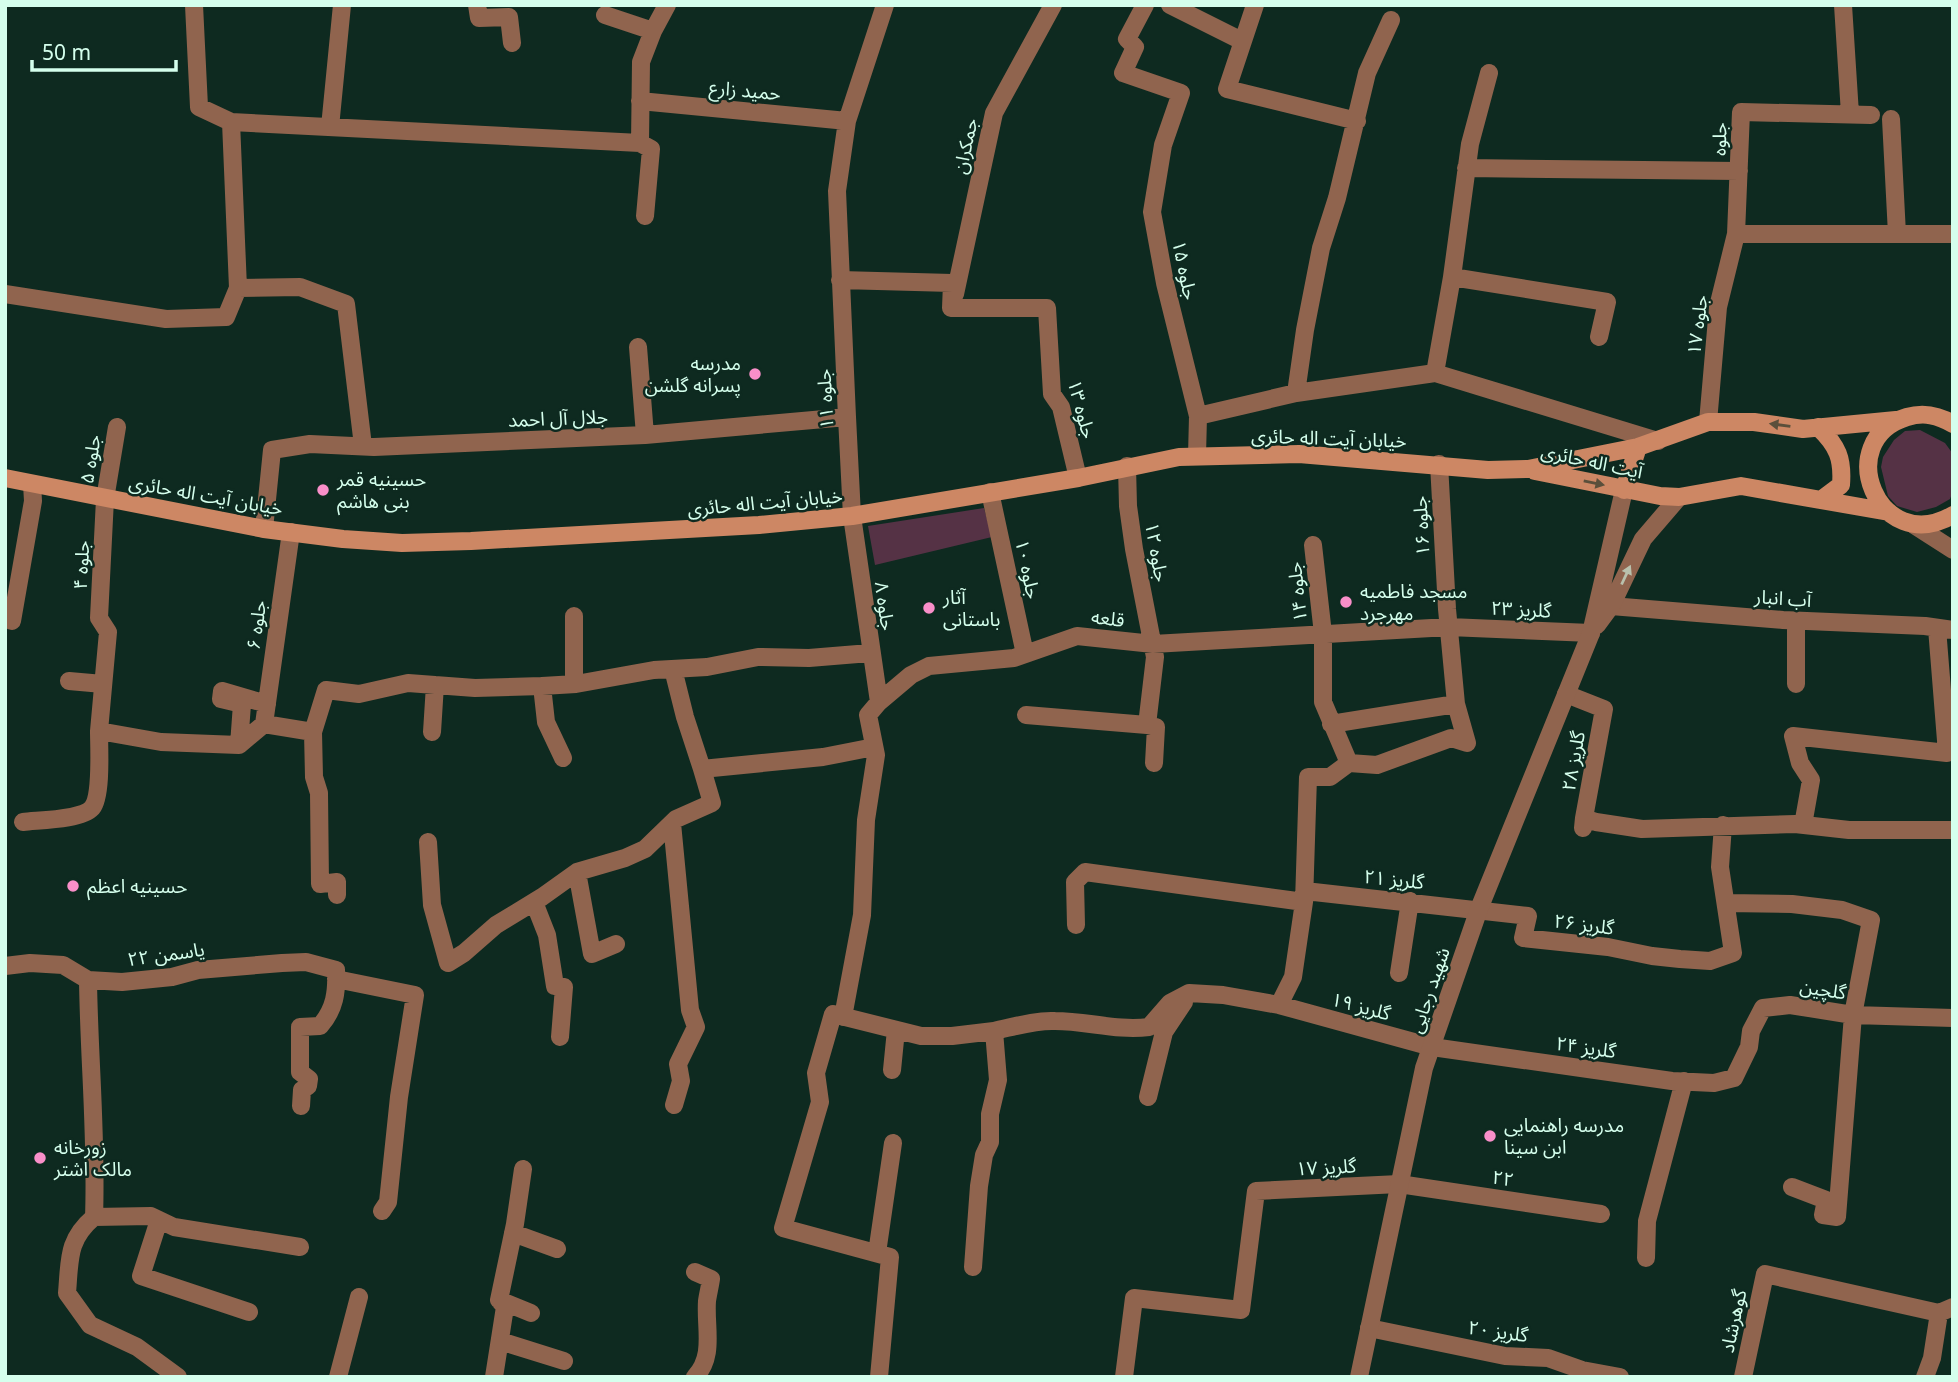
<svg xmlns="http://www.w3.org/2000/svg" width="1958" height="1382" font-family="Georgia,'Noto Sans Arabic',serif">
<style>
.green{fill:#553245}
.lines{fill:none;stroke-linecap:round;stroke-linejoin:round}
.minor{stroke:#90644e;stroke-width:18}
.tertiary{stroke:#90644e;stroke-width:18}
.secondary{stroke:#cd8764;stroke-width:18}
.oneway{fill:#5a4f3b}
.oneway2{fill:#b9c1ad}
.poi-dot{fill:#f98fc9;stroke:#0e2a20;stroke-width:2.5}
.labels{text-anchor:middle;stroke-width:5;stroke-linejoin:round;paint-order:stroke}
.street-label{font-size:19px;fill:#d5ffed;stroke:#0e2a20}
.poi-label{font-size:19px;fill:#d5ffed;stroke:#0e2a20;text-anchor:start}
</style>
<rect width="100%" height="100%" fill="#0e2a20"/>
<!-- green -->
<path class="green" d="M1920,430L1945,443L1953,454V491L1950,499L1936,507L1917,512L1897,506L1888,496L1881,467L1883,457L1894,440L1905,431Z
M984,508L992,537L875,565L868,526Z"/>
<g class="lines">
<!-- minor -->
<path class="minor" d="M194,5L199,107L231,122
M477,5L479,18L509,17L512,43
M1145,5L1127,39L1135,47L1123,73L1181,93L1163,145L1152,212L1165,283L1198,416L1197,456
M1170,5L1242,41
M1255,5L1227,89L1357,121
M1843,5L1850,114
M605,15L653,31
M640,101L847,121L837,191L847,417L852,516L879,702
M1891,119L1897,234
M847,121L885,5
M330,127L342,5
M1466,168L1739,171
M645,216L651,149L640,143L641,62L653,31L667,5
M1736,234H1953
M1452,277L1607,302L1599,337
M840,280L952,283L951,308H1047L1052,394L1061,407L1078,478
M5,294L166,319L226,317L238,288
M955,294L994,113L1053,5
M638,347L645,435
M1435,373L1452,277L1470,144L1489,73
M1296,393L1305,330L1321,248L1337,198L1367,73L1391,20
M1198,416L1296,393L1435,373L1658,441
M1708,422L1718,307L1736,234L1741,112L1871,115
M117,427L105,499L99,618L108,632L99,731L161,742L239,745L264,724
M363,446L346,304L300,287L238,288L231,122L640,143
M1127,466L1128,506L1134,549L1155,657L1147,725L1156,727L1154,763
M990,492L1025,654
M264,529L272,450L310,444L374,447L645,435L847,417
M1313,545L1323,634V702L1349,763
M1611,606L1783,620L1925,626L1953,630
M574,616V684
M12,621L33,501L32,484
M1796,621V684
M673,669L685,717L702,769L823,757L874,747
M69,681L103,684
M542,686L546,722L563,758
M1566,694L1604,709L1584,818
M1026,715L1147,725
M264,724L313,732L326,690L359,694L408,683L475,688L542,686L576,684L654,670L707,667L758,657L809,658L870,653
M264,724L291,532
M1331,724L1456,704
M313,732L314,777L319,793L320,884L337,882V895
M432,732L435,685
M239,745L242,704L221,699L222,691L267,704
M23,822C39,820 81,820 92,808C102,796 99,747 99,731
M672,823L690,1010L696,1027L678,1064L681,1081L674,1105
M1803,825L1811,780L1800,763L1793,736L1947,753L1937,628
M1583,828L1584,818L1596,822L1642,829L1795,824L1849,830H1953
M428,842L432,905L448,963L464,953L496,925L542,897L577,872L625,858L645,849L676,819L712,803L702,769
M577,872L592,954L616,944
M1305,891L1528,916L1523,938L1608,947L1652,956L1680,959L1710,961L1733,953L1720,867L1723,825
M534,902L547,935L555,986L564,987L560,1037
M1726,903L1792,904L1842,910L1871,920L1853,1015L1837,1217L1823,1215L1826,1200L1792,1187
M1076,925L1075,882L1085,872L1304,902
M5,966L30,963L63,965L88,980L122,982L172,977L198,970L282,963L306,962L336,970C337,992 335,1009 320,1026L300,1027V1072L309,1079L308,1086L302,1090L301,1106
M1399,973L1410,901
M336,979L415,995L399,1097L388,1202L382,1211
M88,980C89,1059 97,1138 94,1217C67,1240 70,1259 67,1293L90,1325L137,1347L178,1377
M1279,1005L1293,977L1304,902L1308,777H1330L1349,763L1377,765L1451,738L1467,743L1456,704L1447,609L1439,464
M843,1017L862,915L866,820L876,755L868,715L879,702L911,675L929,666L1014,658L1077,636L1153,644L1449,627L1591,633
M892,1070L896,1030
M1148,1097L1164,1032L1184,1002
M94,1217L151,1216L174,1227L300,1247
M159,1220L141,1276L249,1312
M513,1233L557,1249
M877,1253L893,1143
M1646,1258L1647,1221L1684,1081
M973,1267L979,1186L984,1155L990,1142V1114L998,1080L994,1031C1013,1027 1035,1020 1055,1021C1087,1021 1117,1031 1149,1027L1170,1003L1189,993L1223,995L1279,1005L1432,1047L1672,1081L1714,1083L1734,1078L1749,1047L1751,1031L1763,1008L1790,1005L1853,1015L1953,1018
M695,1272L711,1279C710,1286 708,1294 707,1301C705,1328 715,1356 695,1377
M499,1300L531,1313
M1369,1328L1505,1356L1548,1358L1582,1370L1620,1377
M500,1341L564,1361
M338,1377L359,1297
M494,1377L505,1307L499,1300L515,1224L523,1169
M879,1377L890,1257L783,1228L820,1102L816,1073L833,1014L921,1036H952L994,1031
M1124,1377L1134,1298L1241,1310L1256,1191L1399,1184L1601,1214
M1743,1377L1765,1274L1939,1313L1953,1307
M1925,1377L1932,1358L1939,1313"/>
<!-- tertiary -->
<path class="tertiary" d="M1914,525L1953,550
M1597,625L1611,606L1643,539L1679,497
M1359,1377L1424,1068L1479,909L1591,633L1624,490"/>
<!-- secondary -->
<path class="secondary" d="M1953,424C1938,415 1924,412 1907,417C1831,440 1878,558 1953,515
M1818,427C1838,446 1843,459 1841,485L1821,500
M1535,471L1660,496L1679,497L1741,486L1889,512
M5,478L264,529L343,539L402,543L471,541L759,525L852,516L1078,478L1179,457L1299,454L1488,470L1528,469L1638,447L1708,422H1754L1803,429L1896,420
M1624,490L1638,447"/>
</g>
<!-- one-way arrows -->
<defs><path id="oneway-solid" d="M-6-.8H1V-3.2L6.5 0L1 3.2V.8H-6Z" transform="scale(1.75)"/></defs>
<g class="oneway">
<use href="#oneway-solid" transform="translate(1780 425) rotate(-172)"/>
<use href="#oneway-solid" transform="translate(1594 483) rotate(12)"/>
</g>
<use class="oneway2" href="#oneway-solid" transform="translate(1626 575) rotate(-65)"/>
<!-- markers -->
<g class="poi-dot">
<circle cx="755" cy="374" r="7"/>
<circle cx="323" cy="490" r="7"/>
<circle cx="1346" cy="602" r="7"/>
<circle cx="929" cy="608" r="7"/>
<circle cx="73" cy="886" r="7"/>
<circle cx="1490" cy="1136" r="7"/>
<circle cx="40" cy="1158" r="7"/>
</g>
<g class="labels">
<!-- street labels -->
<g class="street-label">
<text transform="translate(745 90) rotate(5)" y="7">حمید زارع</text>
<text transform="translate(1719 139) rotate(-88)" y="7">جلوه</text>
<text transform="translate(965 146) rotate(-78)" y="7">جمکران</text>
<text transform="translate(1185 270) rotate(78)" y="7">جلوه ۱۵</text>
<text transform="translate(1697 325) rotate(-83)" y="7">جلوه ۱۷</text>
<text transform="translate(825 399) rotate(-93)" y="7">جلوه ۱۱</text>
<text transform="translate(1082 409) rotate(75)" y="7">جلوه ۱۳</text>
<text transform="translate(558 418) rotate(-2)" y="7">جلال آل احمد</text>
<text transform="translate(1329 438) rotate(2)" y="7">خیابان آیت اله حائری</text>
<text transform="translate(90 459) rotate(-81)" y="7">جلوه ۵</text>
<text transform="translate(1592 461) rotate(12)" y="7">آیت اله حائری</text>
<text transform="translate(206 495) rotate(10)" y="7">خیابان آیت اله حائری</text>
<text transform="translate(765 502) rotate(-5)" y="7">خیابان آیت اله حائری</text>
<text transform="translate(1421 526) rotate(-93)" y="7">جلوه ۱۶</text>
<text transform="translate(1157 552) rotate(80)" y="7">جلوه ۱۲</text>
<text transform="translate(81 565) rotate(-87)" y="7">جلوه ۴</text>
<text transform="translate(1028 569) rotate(78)" y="7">جلوه ۱۰</text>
<text transform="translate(1297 592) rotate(-96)" y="7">جلوه ۱۴</text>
<text transform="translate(1783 598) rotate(4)" y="7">آب انبار</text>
<text transform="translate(885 606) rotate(82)" y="7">جلوه ۸</text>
<text transform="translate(1521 609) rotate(3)" y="7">گلریز ۲۳</text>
<text transform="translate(1108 618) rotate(7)" y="7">قلعه</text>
<text transform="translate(256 625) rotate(-82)" y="7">جلوه ۶</text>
<text transform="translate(1573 761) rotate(-80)" y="7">گلریز ۲۸</text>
<text transform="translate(1394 879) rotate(6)" y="7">گلریز ۲۱</text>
<text transform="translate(1584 924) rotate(7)" y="7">گلریز ۲۶</text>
<text transform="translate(166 954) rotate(-8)" y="7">یاسمن ۲۲</text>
<text transform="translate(1823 989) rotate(9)" y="7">گلچین</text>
<text transform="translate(1429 990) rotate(-71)" y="7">شهید رجایی</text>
<text transform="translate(1361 1006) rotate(15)" y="7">گلریز ۱۹</text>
<text transform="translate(1586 1047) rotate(8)" y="7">گلریز ۲۴</text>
<text transform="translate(1326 1167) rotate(-3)" y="7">گلریز ۱۷</text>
<text transform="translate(1503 1178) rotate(9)" y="7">۲۲</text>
<text transform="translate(1733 1321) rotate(-78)" y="7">گوهرشاد</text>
<text transform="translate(1498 1331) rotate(8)" y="7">گلریز ۲۰</text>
</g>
<!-- poi labels -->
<g class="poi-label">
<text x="741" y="370" text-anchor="end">مدرسه<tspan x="741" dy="22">پسرانه گلشن</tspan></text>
<text x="337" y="486">حسینیه قمر<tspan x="337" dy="22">بنی هاشم</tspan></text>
<text x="1360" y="598">مسجد فاطمیه<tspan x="1360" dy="22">مهرجرد</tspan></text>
<text x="943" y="604">آثار<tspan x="943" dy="22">باستانی</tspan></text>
<text x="87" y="893">حسینیه اعظم</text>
<text x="1504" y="1132">مدرسه راهنمایی<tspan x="1504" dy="22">ابن سینا</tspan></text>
<text x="54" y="1154">زورخانه<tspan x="54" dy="22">مالک اشتر</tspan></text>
</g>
</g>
<!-- border -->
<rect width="1958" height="1382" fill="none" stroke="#d5ffed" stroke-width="14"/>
<!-- scale -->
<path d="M32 60v10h144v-10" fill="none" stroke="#d5ffed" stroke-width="3.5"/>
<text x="42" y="60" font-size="21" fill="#d5ffed" stroke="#0e2a20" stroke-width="5" paint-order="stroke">50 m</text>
</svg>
